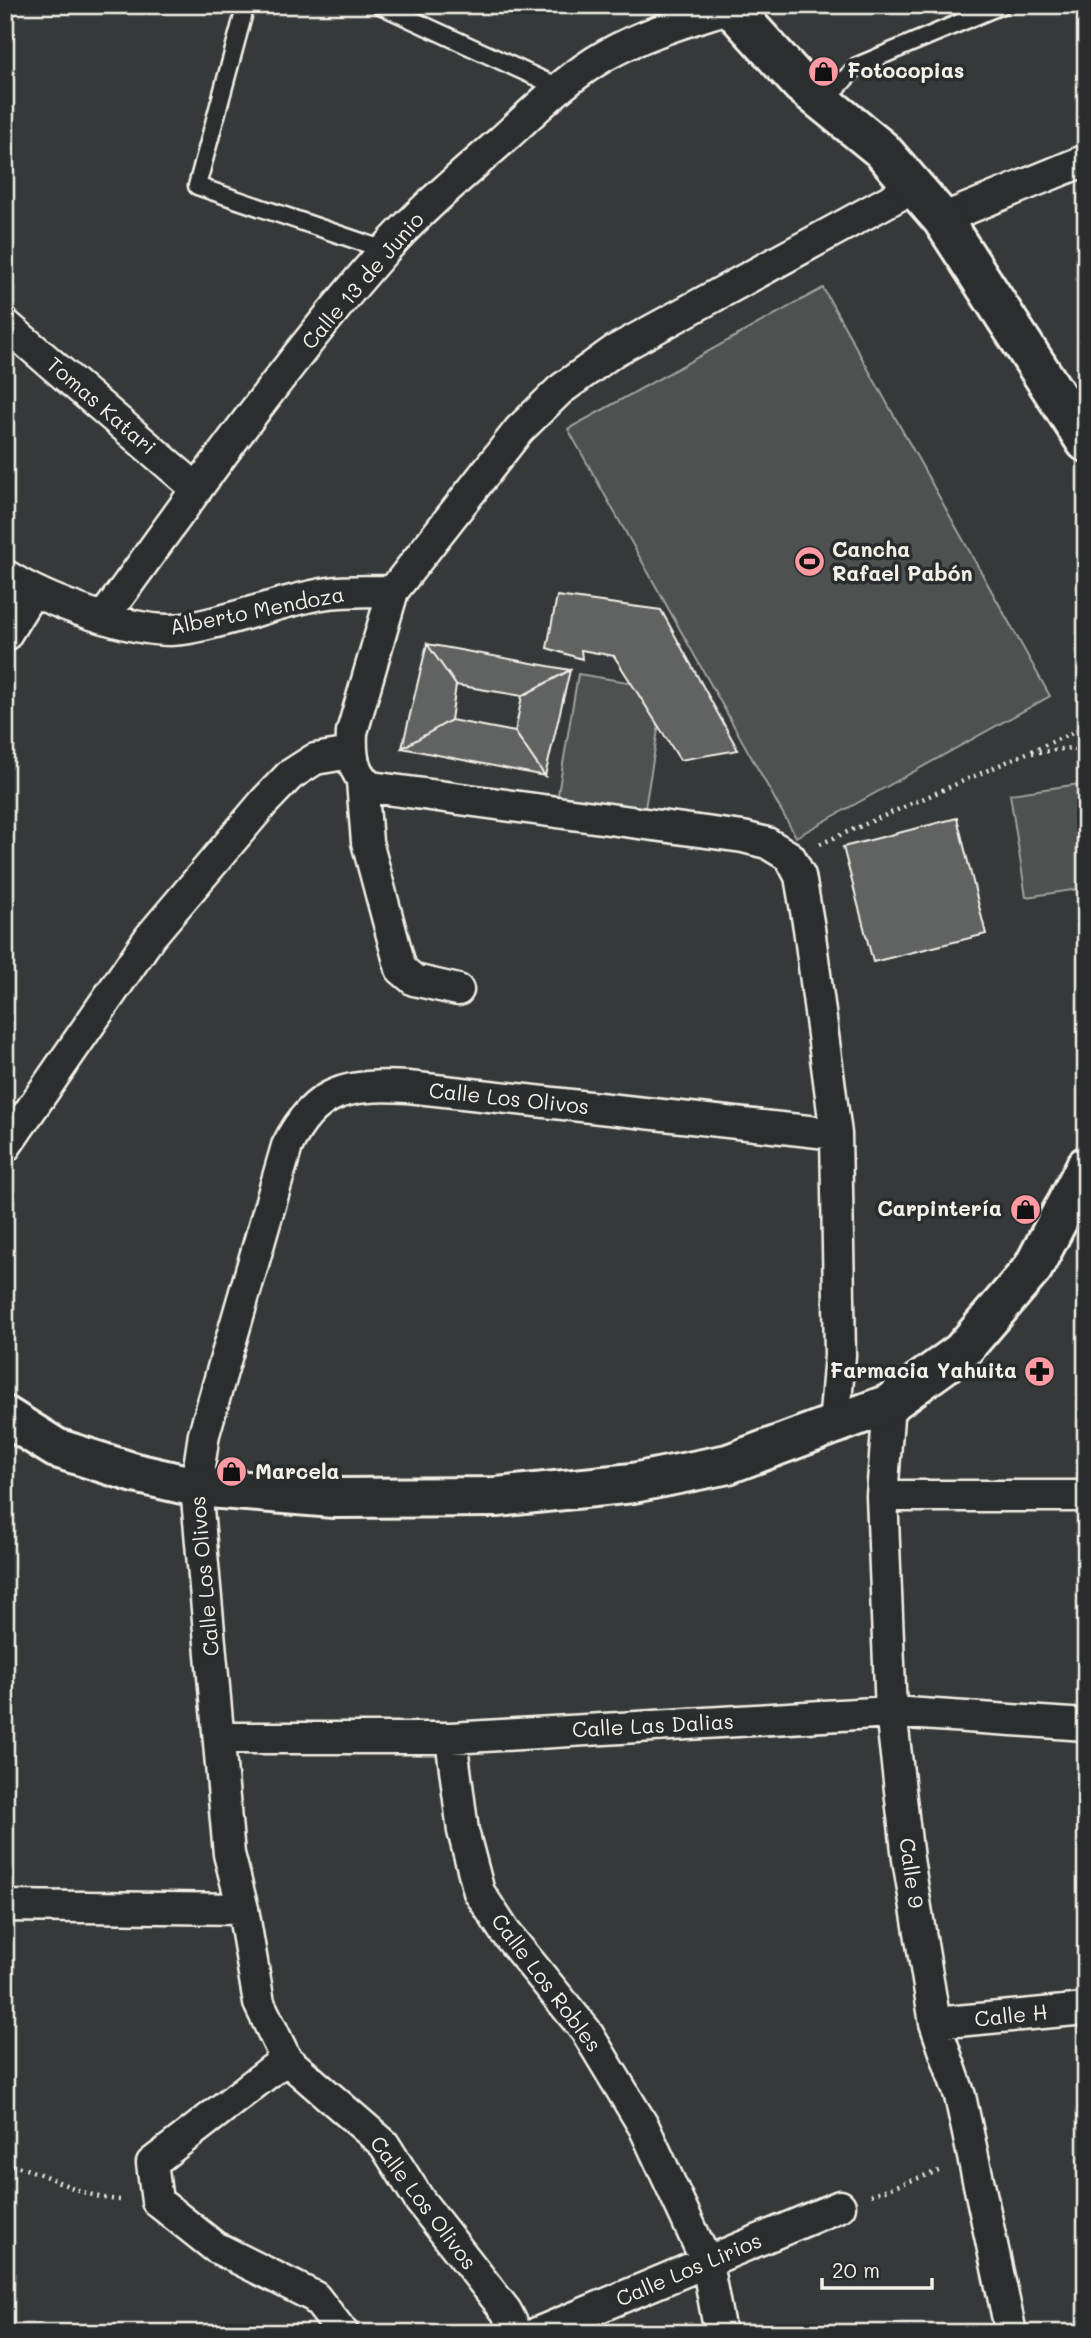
<svg xmlns="http://www.w3.org/2000/svg" width="1091" height="2338" font-family="Mali,sans-serif">
<style>
.green{fill:#4e514f;stroke:#a1a19c;stroke-width:2}
.building{fill:#616362;stroke:#f4f1e8;stroke-width:2}
.lines{fill:none;stroke-linecap:round;stroke-linejoin:round}
.lane-casing{stroke:#f4f1e8;stroke-width:21}
.street-casing{stroke:#f4f1e8;stroke-width:35}
.secondary-casing{stroke:#f4f1e8;stroke-width:44}
.path{stroke:#f4f1e8;stroke-width:4.5;stroke-dasharray:2 5;stroke-linecap:butt}
.lane{stroke:#2a2d2e;stroke-width:16}
.street{stroke:#2a2d2e;stroke-width:30}
.secondary{stroke:#2a2d2e;stroke-width:38}
.labels{text-anchor:middle;stroke-width:7;stroke-linejoin:round;paint-order:stroke}
.poi-label{font-size:21px;font-weight:bold;fill:#f4f1e8;stroke:#2a2d2e;text-anchor:start}
.street-label{font-size:21px;fill:#f4f1e8;stroke:#2a2d2e}
</style>
<rect width="100%" height="100%" fill="#363939"/>
<filter id="ink" filterUnits="userSpaceOnUse"><feTurbulence type="fractalNoise" baseFrequency=".0143" numOctaves="2"/><feDisplacementMap in="SourceGraphic" scale="14" xChannelSelector="R" yChannelSelector="G"/><feConvolveMatrix kernelMatrix="1 2 1 2 8 2 1 2 1" color-interpolation-filters="sRGB"/></filter>
<g filter="url(#ink)">
<!-- green -->
<path class="green" d="M823,288L1050,696L796,837L568,429Z
M578,674L665,688L643,820L556,806Z
M1080,784L1086,823V888L1026,897L1010,794Z"/>
<!-- building -->
<path class="building" d="M557,596L661,610L738,750L680,760L614,656L581,650L582,659L547,648Z
M427,644L570,670L522,696L456,685Z
M427,644L456,685L451,720L402,748Z
M570,670L545,776L515,732L522,696Z
M451,720L515,732L545,776L402,748Z
M957,818L986,934L873,962L843,847Z"/>
<g class="lines">
<defs>
<path id="lane" d="M246,5L197,186L385,250
M380,5L560,88
M825,101L857,66L1002,5"/>
<path id="street" d="M942,219L1086,160
M5,324L197,489
M5,575C44,600 137,636 183,629C232,622 279,600 329,593C350,590 372,592 393,591
M104,617C194,493 283,366 384,251C419,211 460,177 500,142C533,112 567,77 606,55C645,33 688,21 730,7
M5,636L32,592
M362,781L367,842L401,969L414,980L458,990
M5,1147L150,937L265,801L290,775L315,759L351,753
M889,1404L882,1496L891,1712L908,1859L935,2023L960,2096L1011,2333
M834,1426L840,1355L836,1134L809,928L800,876L790,857L767,843L743,837L371,787C352,774 351,753 352,732L393,591L519,430L560,390L614,351L914,187
M882,1496H1086
M221,1738H451L891,1712L1086,1725
M451,1738L463,1831L479,1892L505,1932L586,2031L644,2127L707,2263L720,2333
M5,1906L243,1909
M935,2023L1086,2009
M286,2059L152,2163L157,2201L215,2247L315,2297L343,2333
M517,2333L506,2311L420,2201L384,2144L286,2059L259,2003L243,1909L229,1854L196,1487L204,1434L287,1146C315,1089 348,1084 408,1087L836,1134
M537,2333L840,2206"/>
<path id="secondary" d="M729,5L801,84L882,150L942,219L1086,442
M5,1416L56,1448L135,1473L196,1487L334,1498L497,1497L633,1483L728,1464L889,1404L961,1352L1033,1268L1086,1166"/>
</defs>
<!-- lane casing -->
<use href="#lane" class="lane-casing"/>
<!-- street casing -->
<use href="#street" class="street-casing"/>
<!-- secondary casing -->
<use href="#secondary" class="secondary-casing"/>
<!-- path -->
<path class="path" d="M1032,753L1070,748L1086,755
M820,844L1086,727
M5,2164C49,2171 79,2199 123,2200
M871,2195L941,2170"/>
<!-- lane -->
<use href="#lane" class="lane"/>
<!-- street -->
<use href="#street" class="street"/>
<!-- secondary -->
<use href="#secondary" class="secondary"/>
</g>
</g>
<!-- icons -->
<defs>
<symbol id="shop-disc" viewBox="-11 -11 22 22"><circle r="9.5" fill="#ff9aa2" stroke="#2a2d2e"/><path d="M-5-2.5h2.3a2.7 3.5 0 0 1 5.4 0H5L5.5 6h-11ZM-1.5-2.5h3a1.5 2.3 0 0 0-3 0Z" fill="#111"/></symbol>
<symbol id="stadium-disc" viewBox="-11 -11 22 22"><circle r="9.5" fill="#ff9aa2" stroke="#2a2d2e"/><path d="M0-5a6.5 5 0 1 0 0 10a6.5 5 0 1 0 0-10ZM-3.5-1.8h7v3.6h-7Z" fill="#111"/></symbol>
<symbol id="pharmacy-disc" viewBox="-11 -11 22 22"><circle r="9.5" fill="#ff9aa2" stroke="#2a2d2e"/><path d="M-2-6h4v4h4v4h-4v4h-4v-4h-4v-4h4Z" fill="#111"/></symbol>
</defs>
<g fill-rule="evenodd">
<use href="#shop-disc" x="806" y="54" width="35" height="35"/>
<use href="#stadium-disc" x="792" y="544" width="35" height="35"/>
<use href="#shop-disc" x="1008" y="1192" width="35" height="35"/>
<use href="#pharmacy-disc" x="1022" y="1354" width="35" height="35"/>
<use href="#shop-disc" x="214" y="1454" width="35" height="35"/>
</g>
<g class="labels">
<!-- poi labels -->
<g class="poi-label">
<text x="847" y="78">Fotocopias</text>
<text x="832" y="557">Cancha<tspan x="832" dy="24">Rafael Pabón</tspan></text>
<text x="1002" y="1216" text-anchor="end">Carpintería</text>
<text x="1017" y="1378" text-anchor="end">Farmacia Yahuita</text>
<text x="255" y="1479">Marcela</text>
</g>
<!-- street labels -->
<g class="street-label">
<text transform="translate(363 281) rotate(-49)" y="7">Calle 13 de Junio</text>
<text transform="translate(101 406) rotate(41)" y="7">Tomas Katari</text>
<text transform="translate(257 611) rotate(-11)" y="7">Alberto Mendoza</text>
<text transform="translate(509 1099) rotate(6)" y="7">Calle Los Olivos</text>
<text transform="translate(205 1576) rotate(-95)" y="7">Calle Los Olivos</text>
<text transform="translate(653 1726) rotate(-3)" y="7">Calle Las Dalias</text>
<text transform="translate(911 1873) rotate(82)" y="7">Calle 9</text>
<text transform="translate(546 1983) rotate(53)" y="7">Calle Los Robles</text>
<text transform="translate(1011 2016) rotate(-6)" y="7">Calle H</text>
<text transform="translate(423 2203) rotate(53)" y="7">Calle Los Olivos</text>
<text transform="translate(689 2270) rotate(-23)" y="7">Calle Los Lirios</text>
</g>
</g>
<!-- margin -->
<rect width="1091" height="2338" fill="none" stroke="#2a2d2e" stroke-width="28"/>
<rect x="14" y="14" width="1063" height="2310" fill="none" stroke="#f4f1e8" stroke-width="2.5" filter="url(#ink)"/>
<!-- scale -->
<path d="M822 2278v10h110v-10" fill="none" stroke="#f4f1e8" stroke-width="3.5"/>
<text x="832" y="2278" font-size="21" fill="#f4f1e8" stroke="#2a2d2e" stroke-width="5" paint-order="stroke">20 m</text>
</svg>
